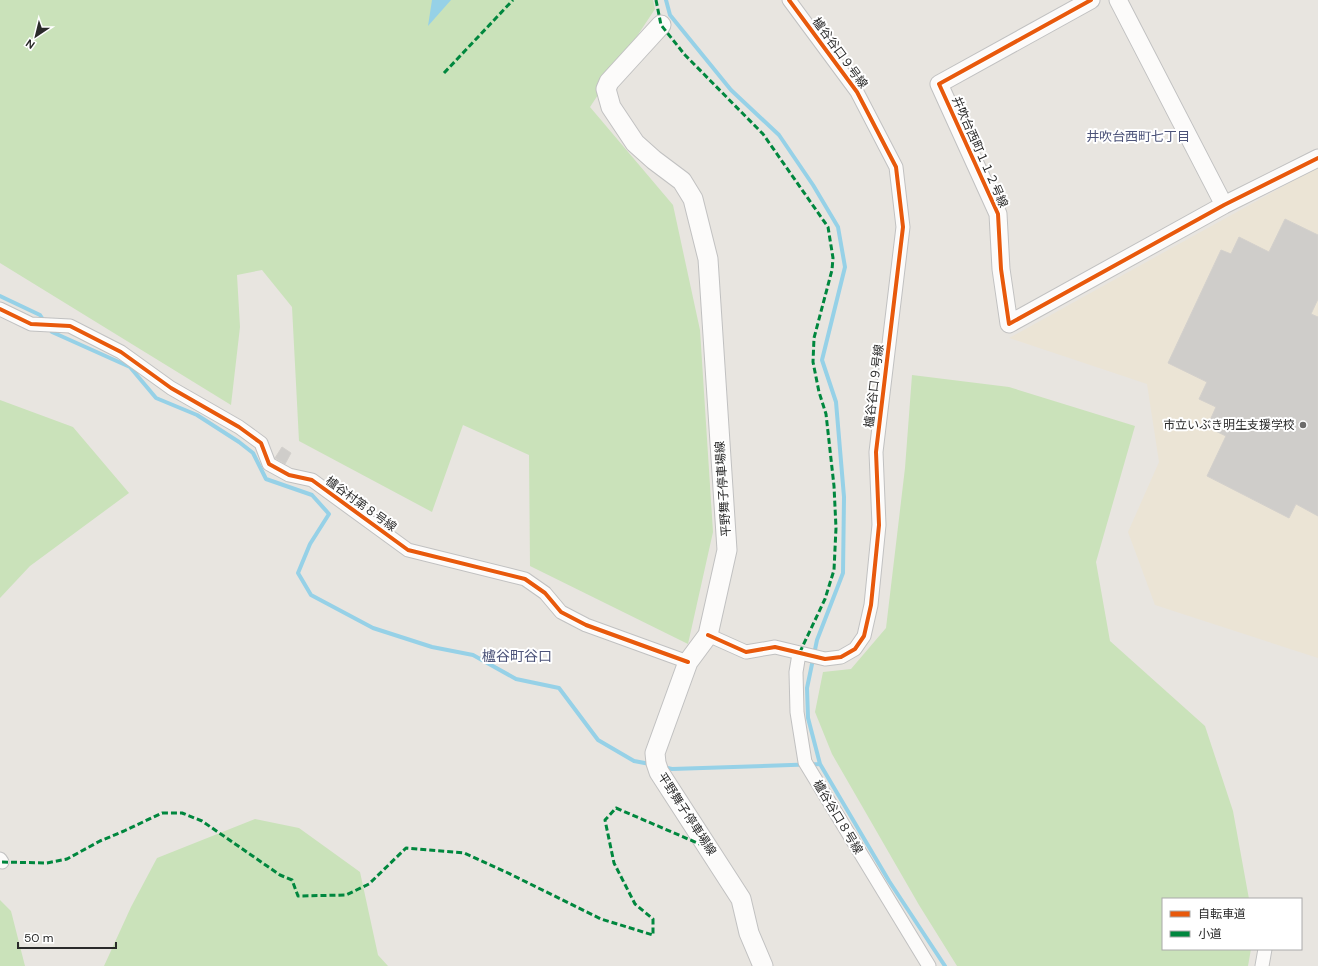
<svg xmlns="http://www.w3.org/2000/svg" width="1318" height="966" font-family="'DM Sans','Noto Sans JP',sans-serif">
<style>
.education{fill:#ebe4d5}
.green{fill:#cae2ba}
.water{fill:#96d1e7}
.lines{fill:none;stroke-linecap:round;stroke-linejoin:round}
.stream{stroke:#96d1e7;stroke-width:4}
.building{fill:#cfcdca;stroke:#d3d0cc}
.minor-casing{stroke:#c1c1c1;stroke-width:15}
.tertiary-casing{stroke:#c1c1c1;stroke-width:19}
.secondary-casing{stroke:#c1c1c1;stroke-width:21}
.minor{stroke:#fcfbfa;stroke-width:13}
.tertiary{stroke:#fcfbfa;stroke-width:17}
.secondary{stroke:#fcfbfa;stroke-width:19}
.quiet{stroke:#00873e;stroke-width:3;stroke-dasharray:6 3;stroke-linecap:butt}
.cycleway-casing{stroke:#fff;stroke-width:6}
.cycleway{stroke:#e8590c;stroke-width:4}
.poi-dot{fill:#6c6b6a;stroke:#fff;stroke-width:1.5}
.labels{text-anchor:middle;stroke-width:4;stroke-linejoin:round;paint-order:stroke}
.street-label{font-size:12px;fill:#2a2a2a;stroke:#fff}
.poi-label{font-size:12px;fill:#2a2a2a;stroke:#fff;text-anchor:end}
.neighbourhood-label{font-size:13px;fill:#4c5379;stroke:#fff}
.quarter-label{font-size:14px;fill:#4c5379;stroke:#fff}
</style>
<rect width="100%" height="100%" fill="#e8e5e0"/>
<!-- education -->
<path class="education" d="M1318,167V658L1155,605L1128,532L1159,462L1147,384L1009,338Z"/>
<!-- green -->
<path class="green" d="M0,0H653L655,9L590,107L673,205L700,330L713,532L688,644L530,566L529,455L463,425L432,512L299,441L292,307L262,270L237,275L240,327L231,405L0,263Z
M912,375L1009,387L1135,426L1096,562L1110,641L1205,726L1233,811L1249,899H1163V949H1251L1248,966H957L919,905L832,754L815,712L823,672L851,669L886,628L905,468Z
M0,400L73,427L129,493L30,566L0,598Z
M255,819L299,828L360,872L378,955L388,966H104L131,907L157,858Z
M0,900L11,911L25,966H0Z"/>
<!-- water -->
<path class="water" d="M432,0H451L428,26Z"/>
<g class="lines">
<!-- stream -->
<path class="stream" d="M666,0L670,15L731,90L779,135L813,185L838,227L845,267L822,360L836,402L844,497L843,573L817,640L807,688L808,718L820,764L889,881L945,966
M0,296L40,315L44,321
M49,328L52,332L130,367L156,398L197,415L239,442L253,453L266,479L312,495L329,514L310,544L298,573L311,595L373,628L432,647L473,655L516,679L559,688L598,740L634,761L650,764
M663,767L672,769L820,764"/>
</g>
<!-- building -->
<path class="building" d="M1285,219L1318,235V299L1311,314L1318,317V516L1296,504L1289,518L1207,476L1226,436L1207,427L1216,407L1199,399L1207,382L1168,363L1221,250L1231,254L1239,237L1269,252Z
M282,447L291,453L285,464L275,458Z"/>
<g class="lines">
<defs>
<path id="minor" d="M0,309L31,324L70,326L121,352L171,388L239,427L261,443L269,464L289,475L312,480L408,550L525,579L545,593L561,612L586,625L688,662
M708,635L746,652L775,647L825,659L841,657L855,649L864,636L871,605L879,525L876,452L903,227L896,167L857,92L789,0
M799,654L796,672L797,712L805,762L929,966
M0,859L2,862
M1262,966L1265,949"/>
<path id="tertiary" d="M1091,0L939,84L998,214L1001,269L1009,324L1224,205L1318,158
M1118,0L1224,205"/>
<path id="secondary" d="M661,25L609,82L606,89L611,107L635,143L654,160L682,181L693,199L708,259L727,550L708,635L688,662L655,753L656,763L659,772L741,899L749,933L763,966"/>
</defs>
<!-- minor casing -->
<use href="#minor" class="minor-casing"/>
<!-- tertiary casing -->
<use href="#tertiary" class="tertiary-casing"/>
<!-- secondary casing -->
<use href="#secondary" class="secondary-casing"/>
<!-- minor -->
<use href="#minor" class="minor"/>
<!-- tertiary -->
<use href="#tertiary" class="tertiary"/>
<!-- secondary -->
<use href="#secondary" class="secondary"/>
<!-- quiet -->
<path class="quiet" d="M656,0L661,25L685,55L763,134L828,227L833,258L832,270L814,338L813,362L819,392L826,414L834,486L836,528L834,570L825,599L799,654
M444,73L513,0
M2,862L47,863L67,859L100,841L124,831L162,813H182L202,821L280,875L292,880L298,896L346,895L369,884L406,848L464,853L506,872L601,919L653,935V919L635,904L614,863L605,820L616,808L709,848"/>
<defs>
<path id="cycleway" d="M1091,0L939,84L998,214L1001,269L1009,324L1224,205L1318,158
M0,309L31,324L70,326L121,352L171,388L239,427L261,443L269,464L289,475L312,480L408,550L525,579L545,593L561,612L586,625L688,662
M708,635L746,652L775,647L825,659L841,657L855,649L864,636L871,605L879,525L876,452L903,227L896,167L857,92L789,0"/>
</defs>
<!-- cycleway casing -->
<use href="#cycleway" class="cycleway-casing"/>
<!-- cycleway -->
<use href="#cycleway" class="cycleway"/>
</g>
<!-- markers -->
<circle class="poi-dot" cx="1303" cy="425" r="4"/>
<g class="labels">
<!-- street labels -->
<g class="street-label">
<text transform="translate(840 53) rotate(54)" y="4">櫨谷谷口９号線</text>
<text transform="translate(980 152) rotate(66)" y="4">井吹台西町１１２号線</text>
<text transform="translate(874 386) rotate(-83)" y="4">櫨谷谷口９号線</text>
<text transform="translate(723 489) rotate(-94)" y="4">平野舞子停車場線</text>
<text transform="translate(361 504) rotate(36)" y="4">櫨谷村第８号線</text>
<text transform="translate(687 814) rotate(57)" y="4">平野舞子停車場線</text>
<text transform="translate(838 817) rotate(59)" y="4">櫨谷谷口８号線</text>
</g>
<!-- poi labels -->
<g class="poi-label">
<text x="1295" y="429">市立いぶき明生支援学校</text>
</g>
<!-- neighbourhood labels -->
<g class="neighbourhood-label">
<text x="1138" y="141">井吹台西町七丁目</text>
</g>
<!-- quarter labels -->
<g class="quarter-label">
<text x="517" y="661">櫨谷町谷口</text>
</g>
</g>
<!-- legend -->
<rect x="1162" y="898" width="140" height="52" fill="#ffffff" stroke="#aaaaaa"/>
<rect x="1170" y="911" width="20" height="6" fill="#e8590c" stroke="#aaaaaa"/>
<text x="1198" y="918" font-size="12" fill="#2a2a2a">自転車道</text>
<rect x="1170" y="931" width="20" height="6" fill="#00873e" stroke="#aaaaaa"/>
<text x="1198" y="938" font-size="12" fill="#2a2a2a">小道</text>
<!-- north arrow -->
<g transform="translate(36 36) rotate(215)" stroke="#ffffff" stroke-width="3" paint-order="stroke">
<path d="M0-3L7 15L0 10L-7 15Z" fill="#2a2a2a"/>
<text y="-6" font-size="11" font-weight="bold" text-anchor="middle" fill="#2a2a2a">N</text>
</g>
<!-- scale -->
<path d="M18 942v6h98v-6" fill="none" stroke="#2a2a2a" stroke-width="2"/>
<text x="24" y="942" font-size="12" fill="#2a2a2a" stroke="#ffffff" stroke-width="3" paint-order="stroke">50 m</text>
</svg>
